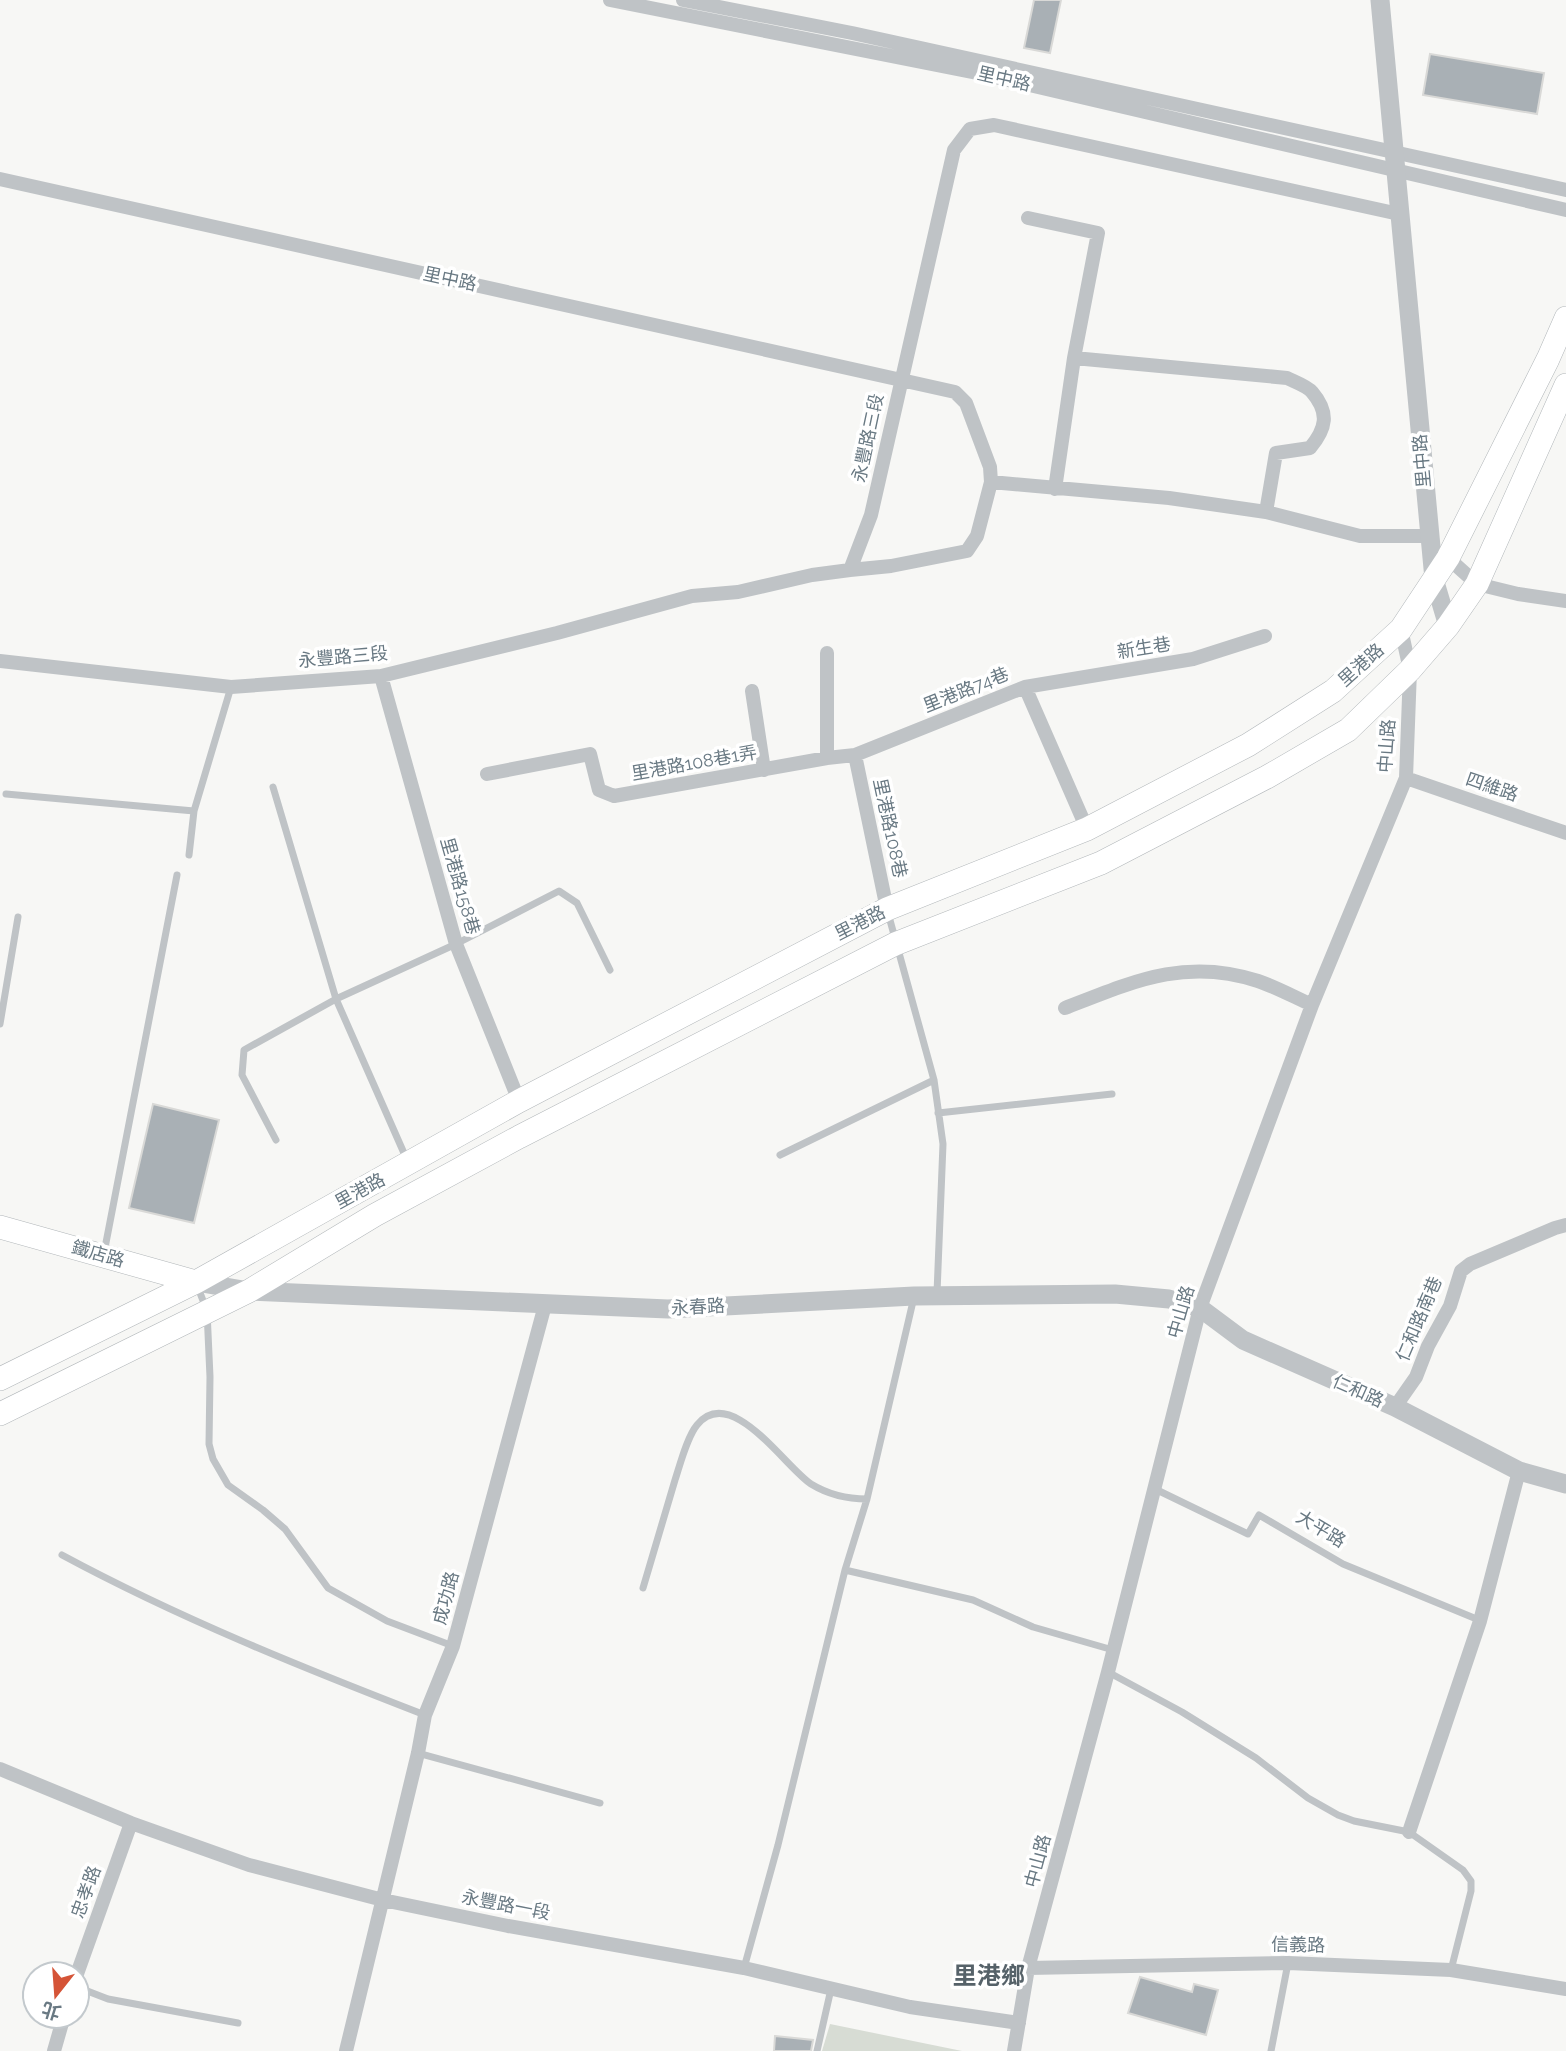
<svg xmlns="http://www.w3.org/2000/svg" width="1566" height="2051" font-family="Raleway,'Noto Sans TC',sans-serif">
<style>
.green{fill:#d7dcd4}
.building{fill:#a9b0b5;stroke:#d9d9d7;stroke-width:2}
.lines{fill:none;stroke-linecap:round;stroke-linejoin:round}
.primary-casing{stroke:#b2b7ba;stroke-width:24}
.service{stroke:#bfc3c6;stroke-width:7}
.minor{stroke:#bfc3c6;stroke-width:14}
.tertiary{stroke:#bfc3c6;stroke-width:19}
.primary{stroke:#fff;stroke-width:23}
.labels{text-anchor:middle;stroke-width:7;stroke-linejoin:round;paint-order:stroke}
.street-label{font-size:18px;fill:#697983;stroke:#fff}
.district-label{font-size:24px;font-weight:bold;fill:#566269;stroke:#fff}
</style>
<rect width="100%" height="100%" fill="#f7f7f5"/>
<!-- green -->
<path class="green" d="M830,2024L962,2051H822Z"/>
<!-- building -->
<path class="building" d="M1034,0H1061L1050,53L1024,48Z
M1430,54L1544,73L1537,114L1423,95Z
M153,1104L219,1120L194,1223L129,1208Z
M1140,1977L1192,1992L1194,1984L1218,1990L1206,2035L1128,2013Z
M775,2036L813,2040L811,2051H774Z"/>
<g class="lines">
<defs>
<path id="primary" d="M0,1227L196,1282
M0,1379L196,1282L519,1101L887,909L1087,829L1248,745L1333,691L1401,629L1448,558L1548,359L1566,318
M0,1414L249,1291L375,1215L519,1137L895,944L1101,863L1267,777L1348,730L1410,670L1448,626L1477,584L1566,385"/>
</defs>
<!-- primary casing -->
<use href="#primary" class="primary-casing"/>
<!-- service -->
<path class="service" d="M273,787L336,999L407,1160
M6,794L194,811
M189,855L194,811L231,687
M888,913L934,1080L943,1144L937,1293
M0,1024L18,917
M938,1113L1112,1094
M276,1140L242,1075L244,1050L336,999L456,944L559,891L577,903L610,970
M780,1155L934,1080
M104,1253L177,875
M197,1285L207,1311L210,1377L209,1444L213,1459L228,1485L263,1510L285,1529L328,1588L387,1621L453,1646
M1155,1489L1248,1534L1259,1515L1343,1564L1479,1620
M62,1555C179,1618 301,1667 425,1715
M845,1570L973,1600L1033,1627L1113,1650
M643,1588C654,1552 664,1516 675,1480C680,1465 687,1437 697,1425C731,1383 785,1467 811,1484C829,1495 848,1499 867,1499
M1108,1672L1182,1712L1256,1758L1308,1798L1338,1815L1354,1821L1409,1832L1463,1870L1471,1881V1891L1451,1970
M418,1753L600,1803
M744,1968L778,1845L845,1570L867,1499L914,1297
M77,1987L108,1999L238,2023
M817,2051L831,1989
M1271,2051L1288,1963"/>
<!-- minor -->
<path class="minor" d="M610,0L987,75L1566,210
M683,0L852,33L1566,190
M0,179L955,392L966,403L990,467L991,482L977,536L967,551L891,566L850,570
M1028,218L1098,233L1074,358L1055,489
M1074,358L1287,378C1295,382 1307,386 1312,392C1330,413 1326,429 1310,448L1276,453L1266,512
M991,482L1169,498L1266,512L1360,536H1430
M1448,558L1477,584L1518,594L1566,601
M0,661L231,687L381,676L557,633L692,596L738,592L812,575L850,570L871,515L954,150L970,129L994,125L1399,214
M381,676L456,944L519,1101
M1025,687L1087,829
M752,691L764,770
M855,755L887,909
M827,758V653
M487,774L590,754L599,790L614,796L827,758L855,755L1025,687L1193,659L1265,636
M1406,778L1566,833
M1065,1008C1132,982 1185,957 1258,981C1276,987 1294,997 1312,1005
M1395,1407L1416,1377L1428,1346L1450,1306L1461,1271L1470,1264L1555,1228L1566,1225
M0,1769L131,1823L249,1865L383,1900L508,1926L744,1968L910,2007L1019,2023
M1409,1832L1480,1621L1519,1471
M1028,1968L1288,1963L1451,1970L1566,1989
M77,1974L131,1823
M54,2051L64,2016
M346,2051L418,1753L425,1715L453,1646L545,1305
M1014,2051L1028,1968L1108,1672L1200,1308L1312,1005L1406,778L1410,670L1401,629"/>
<!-- tertiary -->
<path class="tertiary" d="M1380,0L1434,579L1448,626
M196,1282L249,1291L668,1309L914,1296L1115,1294L1169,1299L1200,1308L1243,1340L1395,1407L1519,1471L1566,1484"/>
<!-- primary -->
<use href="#primary" class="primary"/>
</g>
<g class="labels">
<!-- street labels -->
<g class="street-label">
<text transform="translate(1004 79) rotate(13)" y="6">里中路</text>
<text transform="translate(450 279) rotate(12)" y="6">里中路</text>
<text transform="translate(868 438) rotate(-78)" y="6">永豐路三段</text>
<text transform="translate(1422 461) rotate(-95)" y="6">里中路</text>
<text transform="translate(1144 648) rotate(-9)" y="6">新生巷</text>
<text transform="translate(343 657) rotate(-5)" y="6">永豐路三段</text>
<text transform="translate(1361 665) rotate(-42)" y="6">里港路</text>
<text transform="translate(966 690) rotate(-22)" y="6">里港路74巷</text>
<text transform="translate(1387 746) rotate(-86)" y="6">中山路</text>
<text transform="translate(694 763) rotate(-10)" y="6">里港路108巷1弄</text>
<text transform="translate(1492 787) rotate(19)" y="6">四維路</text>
<text transform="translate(890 828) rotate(78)" y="6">里港路108巷</text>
<text transform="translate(460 886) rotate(74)" y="6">里港路158巷</text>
<text transform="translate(860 923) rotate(-27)" y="6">里港路</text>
<text transform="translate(360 1191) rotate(-29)" y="6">里港路</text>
<text transform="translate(98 1254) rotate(16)" y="6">鐵店路</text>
<text transform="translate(698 1307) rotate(-3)" y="6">永春路</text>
<text transform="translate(1181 1312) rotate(-74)" y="6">中山路</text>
<text transform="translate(1419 1319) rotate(-67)" y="6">仁和路南巷</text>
<text transform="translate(1358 1391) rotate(24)" y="6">仁和路</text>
<text transform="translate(1321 1529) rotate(31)" y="6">大平路</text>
<text transform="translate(446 1598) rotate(-75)" y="6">成功路</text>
<text transform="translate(1038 1861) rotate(-75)" y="6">中山路</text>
<text transform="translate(86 1892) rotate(-70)" y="6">忠孝路</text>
<text transform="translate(506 1905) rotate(11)" y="6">永豐路一段</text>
<text transform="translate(1298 1945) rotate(1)" y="6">信義路</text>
</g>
<!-- district labels -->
<g class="district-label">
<text x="989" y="1984">里港鄉</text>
</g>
</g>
<!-- north arrow -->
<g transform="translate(56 1995) rotate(197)"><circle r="33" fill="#ffffff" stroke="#c3c9cd" stroke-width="2"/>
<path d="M0-5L12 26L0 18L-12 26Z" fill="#d55437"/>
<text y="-10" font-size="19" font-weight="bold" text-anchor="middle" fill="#697983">北</text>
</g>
</svg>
